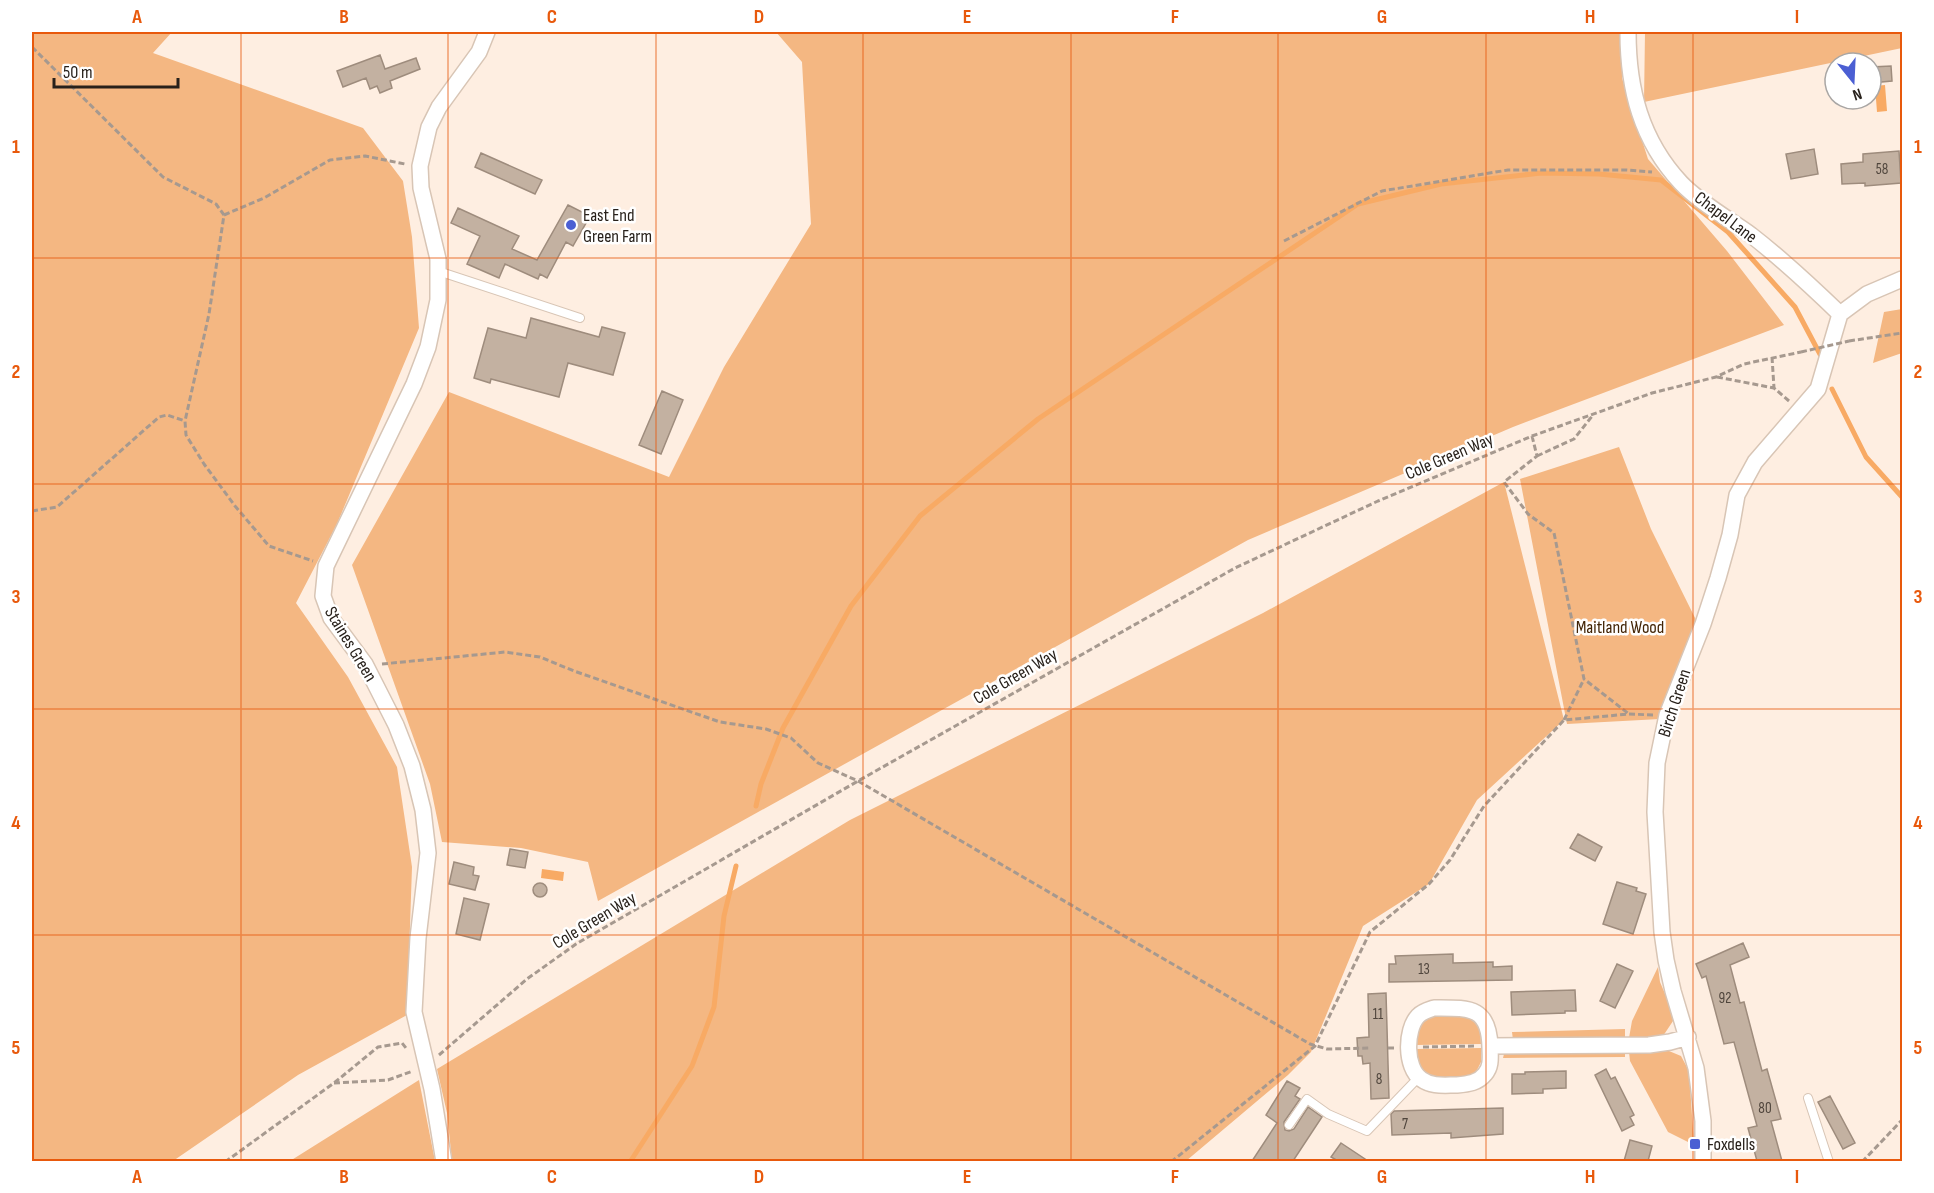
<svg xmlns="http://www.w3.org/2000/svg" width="1934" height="1193" font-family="'Sofia Sans Condensed',sans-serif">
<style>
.green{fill:#f4b782}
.water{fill:#f8aa64}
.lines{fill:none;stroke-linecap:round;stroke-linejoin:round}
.stream{stroke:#f8aa64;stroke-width:5}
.building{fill:#c3b1a1;stroke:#9e8c7d;stroke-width:1.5}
.lane-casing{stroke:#d8c5b5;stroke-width:10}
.street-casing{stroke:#d8c5b5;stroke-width:18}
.path{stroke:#a6998f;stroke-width:3;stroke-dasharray:6 3;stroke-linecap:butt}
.lane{stroke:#fff;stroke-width:8}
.street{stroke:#fff;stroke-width:15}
.path-bridge{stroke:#a6998f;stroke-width:3;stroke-dasharray:6 3;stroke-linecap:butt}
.grid{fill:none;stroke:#e8590c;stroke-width:1.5;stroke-opacity:0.55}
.poi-dot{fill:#4b5fd3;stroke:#fff;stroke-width:2}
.labels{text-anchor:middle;stroke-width:5;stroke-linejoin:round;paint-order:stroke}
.number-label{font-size:15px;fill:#4f453c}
.poi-label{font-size:18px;fill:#28211b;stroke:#fff;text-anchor:start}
.street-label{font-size:18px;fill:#28211b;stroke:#fff}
.park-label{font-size:18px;fill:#422405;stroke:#fff}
.neatline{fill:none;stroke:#e8590c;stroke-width:2}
.grid-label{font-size:20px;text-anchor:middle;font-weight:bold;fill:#e8590c}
</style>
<rect width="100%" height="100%" fill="#feeee1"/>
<!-- green -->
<path class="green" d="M32,32H172L153,53L363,128L403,181L412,237L419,328L337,524L296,603L348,677L397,767L412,867L407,1015L298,1075L173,1161H32Z
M776,32H1623L1622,78L1648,159L1727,251L1784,325L1513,427L1248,540L598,901L588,862L521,848L442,842L430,784L352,565L449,392L669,477L724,367L811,224L802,62Z
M1645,32H1902V48L1644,102Z
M1902,309V353L1873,363L1884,312Z
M1619,447L1651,529L1698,624L1660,719L1567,724L1520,479Z
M1504,482L1564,720L1477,800L1429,884L1363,926L1311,1052L1288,1075L1186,1161H452L447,1113L437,1069L850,820L1263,613Z
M1658,967L1660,982L1674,1015L1673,1021L1663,1036L1657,1038H1629L1632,1021Z
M1466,1014C1479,1024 1481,1027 1481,1044L1416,1045C1418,1010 1438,1015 1466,1014Z
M1625,1029V1038L1513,1040L1512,1032Z
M1481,1048V1062L1476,1072C1468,1077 1459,1077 1449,1078C1424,1079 1419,1073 1416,1049Z
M1669,1051L1681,1056L1689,1071L1694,1145L1668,1132L1630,1061L1629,1052Z
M1625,1052V1057L1503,1058L1504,1054L1507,1053Z
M419,1080L435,1161H290Z"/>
<!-- water -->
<path class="water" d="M1885,85L1887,111L1877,112L1875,86Z
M542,869L564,872L563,881L541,878Z"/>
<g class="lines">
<!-- stream -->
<path class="stream" d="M1832,389L1866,457L1902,497
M756,806L761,784L783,728L851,606L920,516L1038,419L1358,204L1441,184L1541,173L1599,174L1661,180L1728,232L1795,307L1822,358
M630,1162L692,1066L714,1007L724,916L736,866"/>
</g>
<!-- building -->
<path class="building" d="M380,55L385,69L416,58L420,69L390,81L392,88L380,93L377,86L370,89L366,78L343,87L337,71Z
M1891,66L1892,81L1871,83V67Z
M1814,149L1818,174L1791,179L1786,154Z
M1899,151L1901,183L1865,186V183L1842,184L1841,164L1863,162V154Z
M481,153L542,180L535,194L475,167Z
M568,205L590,216L573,246L566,242L547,278L540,274L538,279L505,264L499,278L467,264L480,236L451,223L458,208L519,236L512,249L537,260Z
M531,318L599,337L602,327L625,333L613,375L568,363L559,397L491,379L490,383L474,378L488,328L526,338Z
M662,391L683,400L661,454L639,445Z
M1578,834L1602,847L1595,861L1570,848Z
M510,849L528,852L525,868L507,865Z
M454,862L474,867L473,875L479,876L475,890L449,884Z
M1617,882L1637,888L1636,891L1646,894L1633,934L1603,924Z
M533 890a7 7 0 1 1 14 0a7 7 0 1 1-14 0Z
M464,898L489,904L480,940L456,934Z
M1743,943L1749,957L1730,965L1740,1003L1744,1002L1762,1071L1767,1069L1781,1119L1771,1121L1782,1161H1757L1748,1128L1757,1126L1734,1042L1724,1044L1706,976L1702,978L1696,964Z
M1453,954V963L1493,962V967L1512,966V980L1389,982V964H1396L1395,956Z
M1617,964L1633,971L1615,1008L1600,1001Z
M1575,990L1576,1011H1565V1013L1512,1015L1511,992Z
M1386,993L1389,1098L1371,1099L1370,1063L1363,1064L1362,1056H1358L1357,1038L1369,1037L1368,994Z
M1606,1069L1611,1079L1615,1077L1634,1115L1630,1117L1634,1125L1622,1131L1595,1075Z
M1566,1071V1088L1543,1089V1093L1512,1094V1074H1525V1072Z
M1287,1081L1300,1088L1295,1096L1300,1099L1284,1122L1285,1130L1289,1131L1294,1129L1308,1107L1322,1117L1293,1161H1252L1277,1123L1266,1115Z
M1830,1096L1855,1143L1843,1149L1818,1102Z
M1503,1108V1134L1451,1138V1133L1392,1135L1391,1114L1394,1111Z
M1630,1140L1652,1146L1648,1161H1624Z
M1341,1143L1368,1161H1338L1331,1157Z"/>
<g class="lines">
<defs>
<path id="lane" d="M438,271L580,318
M1808,1098L1829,1162
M1289,1125L1307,1099L1328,1114L1367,1131L1418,1078"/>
<path id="street" d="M1628,32C1628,89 1641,140 1681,183C1700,203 1729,219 1751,235C1782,259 1811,286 1840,314
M1840,314L1867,294L1902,279
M1434,1008C1469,1008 1489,1006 1490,1047C1490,1056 1492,1066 1485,1074C1478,1083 1468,1084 1457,1085C1444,1085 1432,1087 1421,1079C1405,1068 1405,1030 1418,1016C1423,1011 1428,1010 1434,1008Z
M1490,1046L1649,1045L1670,1042L1688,1037
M444,1162L432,1089L414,1012L418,938L428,853L423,810L412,766L396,725L365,664L331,618L323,596L326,566L414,384L428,347L438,300V259L421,188L420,166L429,127L439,107L479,52L487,32
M1703,1162V1121L1696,1068L1673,991L1666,960L1662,932L1655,812L1657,763L1667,715L1703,624L1718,578L1730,535L1737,495L1755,462L1818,389L1840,314"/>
</defs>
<!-- lane casing -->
<use href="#lane" class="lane-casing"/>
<!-- street casing -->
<use href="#street" class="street-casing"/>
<!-- path -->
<path class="path" d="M32,47L163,177L216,204L224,215L209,314L185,421L186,435L204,464L235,506L269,546L313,561
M224,215L264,198L330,160L365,156L405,164
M1284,241L1382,191L1508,170H1626L1652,172
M1849,341L1902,333
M1772,357L1774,388
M1717,377L1774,388L1789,401
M1532,436L1537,456L1504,482L1528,514L1554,533L1584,679L1629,714
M1537,456L1574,439L1593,415
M32,511L57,507L159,417L167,415L185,421
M382,664L505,652L540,657L574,671L720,722L766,729L791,738L818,763L858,781L1310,1044L1327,1049L1369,1048
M1564,720L1584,679
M1423,1047L1476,1046
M1388,1048H1395
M439,1055L527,979L576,944L858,781L1235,568L1378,501L1532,436L1652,393L1716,377L1744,364L1801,352
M334,1083L388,1080L413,1071
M225,1162L334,1083L378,1047L402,1043L406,1048
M1171,1162L1315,1046L1370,932L1429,884L1450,860L1484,806L1564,720L1629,714L1653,715
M1862,1162L1902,1120"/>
<!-- lane -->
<use href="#lane" class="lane"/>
<!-- street -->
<use href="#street" class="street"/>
<!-- path-bridge -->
<path class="path-bridge" d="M1801,352L1849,341"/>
</g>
<!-- grid -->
<path class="grid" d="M241,32V1162M448,32V1162M656,32V1162M863,32V1162M1071,32V1162M1278,32V1162M1486,32V1162M1693,32V1162M32,258H1902M32,484H1902M32,709H1902M32,935H1902"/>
<!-- markers -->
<g class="poi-dot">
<circle cx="571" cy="225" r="6"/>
<rect x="1689" y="1138" width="12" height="12" rx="3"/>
</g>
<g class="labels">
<!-- number labels -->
<g class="number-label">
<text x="1882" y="174">58</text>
<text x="1424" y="974">13</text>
<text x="1725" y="1003">92</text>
<text x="1378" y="1019">11</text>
<text x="1379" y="1084">8</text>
<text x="1765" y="1113">80</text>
<text x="1405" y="1129">7</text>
</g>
<!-- poi labels -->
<g class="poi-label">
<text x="583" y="221">East End<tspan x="583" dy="21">Green Farm</tspan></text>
<text x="1707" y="1150">Foxdells</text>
</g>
<!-- street labels -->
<g class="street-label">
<text transform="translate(1726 217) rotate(37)" y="6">Chapel Lane</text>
<text transform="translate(1449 456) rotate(-23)" y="6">Cole Green Way</text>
<text transform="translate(351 644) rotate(59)" y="6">Staines Green</text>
<text transform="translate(1015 676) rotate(-30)" y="6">Cole Green Way</text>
<text transform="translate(1674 703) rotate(-72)" y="6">Birch Green</text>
<text transform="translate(594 920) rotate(-31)" y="6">Cole Green Way</text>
</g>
<!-- park labels -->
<g class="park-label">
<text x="1620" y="633">Maitland Wood</text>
</g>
</g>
<!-- border -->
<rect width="1934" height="1193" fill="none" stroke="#ffffff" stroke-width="66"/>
<!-- north arrow -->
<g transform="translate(1853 81) rotate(162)"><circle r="28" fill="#ffffff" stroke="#a9a6a4" stroke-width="1.5"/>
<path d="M0-4.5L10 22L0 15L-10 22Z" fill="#4b5fd3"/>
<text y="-9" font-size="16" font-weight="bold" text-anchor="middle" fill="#28211b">N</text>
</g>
<!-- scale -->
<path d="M54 78v9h124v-9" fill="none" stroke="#28211b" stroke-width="3"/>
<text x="63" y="78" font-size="18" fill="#28211b" stroke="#ffffff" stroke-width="4.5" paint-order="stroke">50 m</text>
<rect x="33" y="33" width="1868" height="1127" class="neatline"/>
<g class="grid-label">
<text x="137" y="23">A</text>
<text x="344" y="23">B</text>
<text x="552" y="23">C</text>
<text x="759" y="23">D</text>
<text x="967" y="23">E</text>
<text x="1175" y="23">F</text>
<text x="1382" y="23">G</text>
<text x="1590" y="23">H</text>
<text x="1797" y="23">I</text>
<text x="16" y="153">1</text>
<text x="1918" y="153">1</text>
<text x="16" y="378">2</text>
<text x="1918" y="378">2</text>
<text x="16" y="603">3</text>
<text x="1918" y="603">3</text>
<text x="16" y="829">4</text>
<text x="1918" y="829">4</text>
<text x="16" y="1054">5</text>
<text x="1918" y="1054">5</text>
<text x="137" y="1183">A</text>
<text x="344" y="1183">B</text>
<text x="552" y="1183">C</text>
<text x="759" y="1183">D</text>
<text x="967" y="1183">E</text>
<text x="1175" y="1183">F</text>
<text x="1382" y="1183">G</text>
<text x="1590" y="1183">H</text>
<text x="1797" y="1183">I</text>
</g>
</svg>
